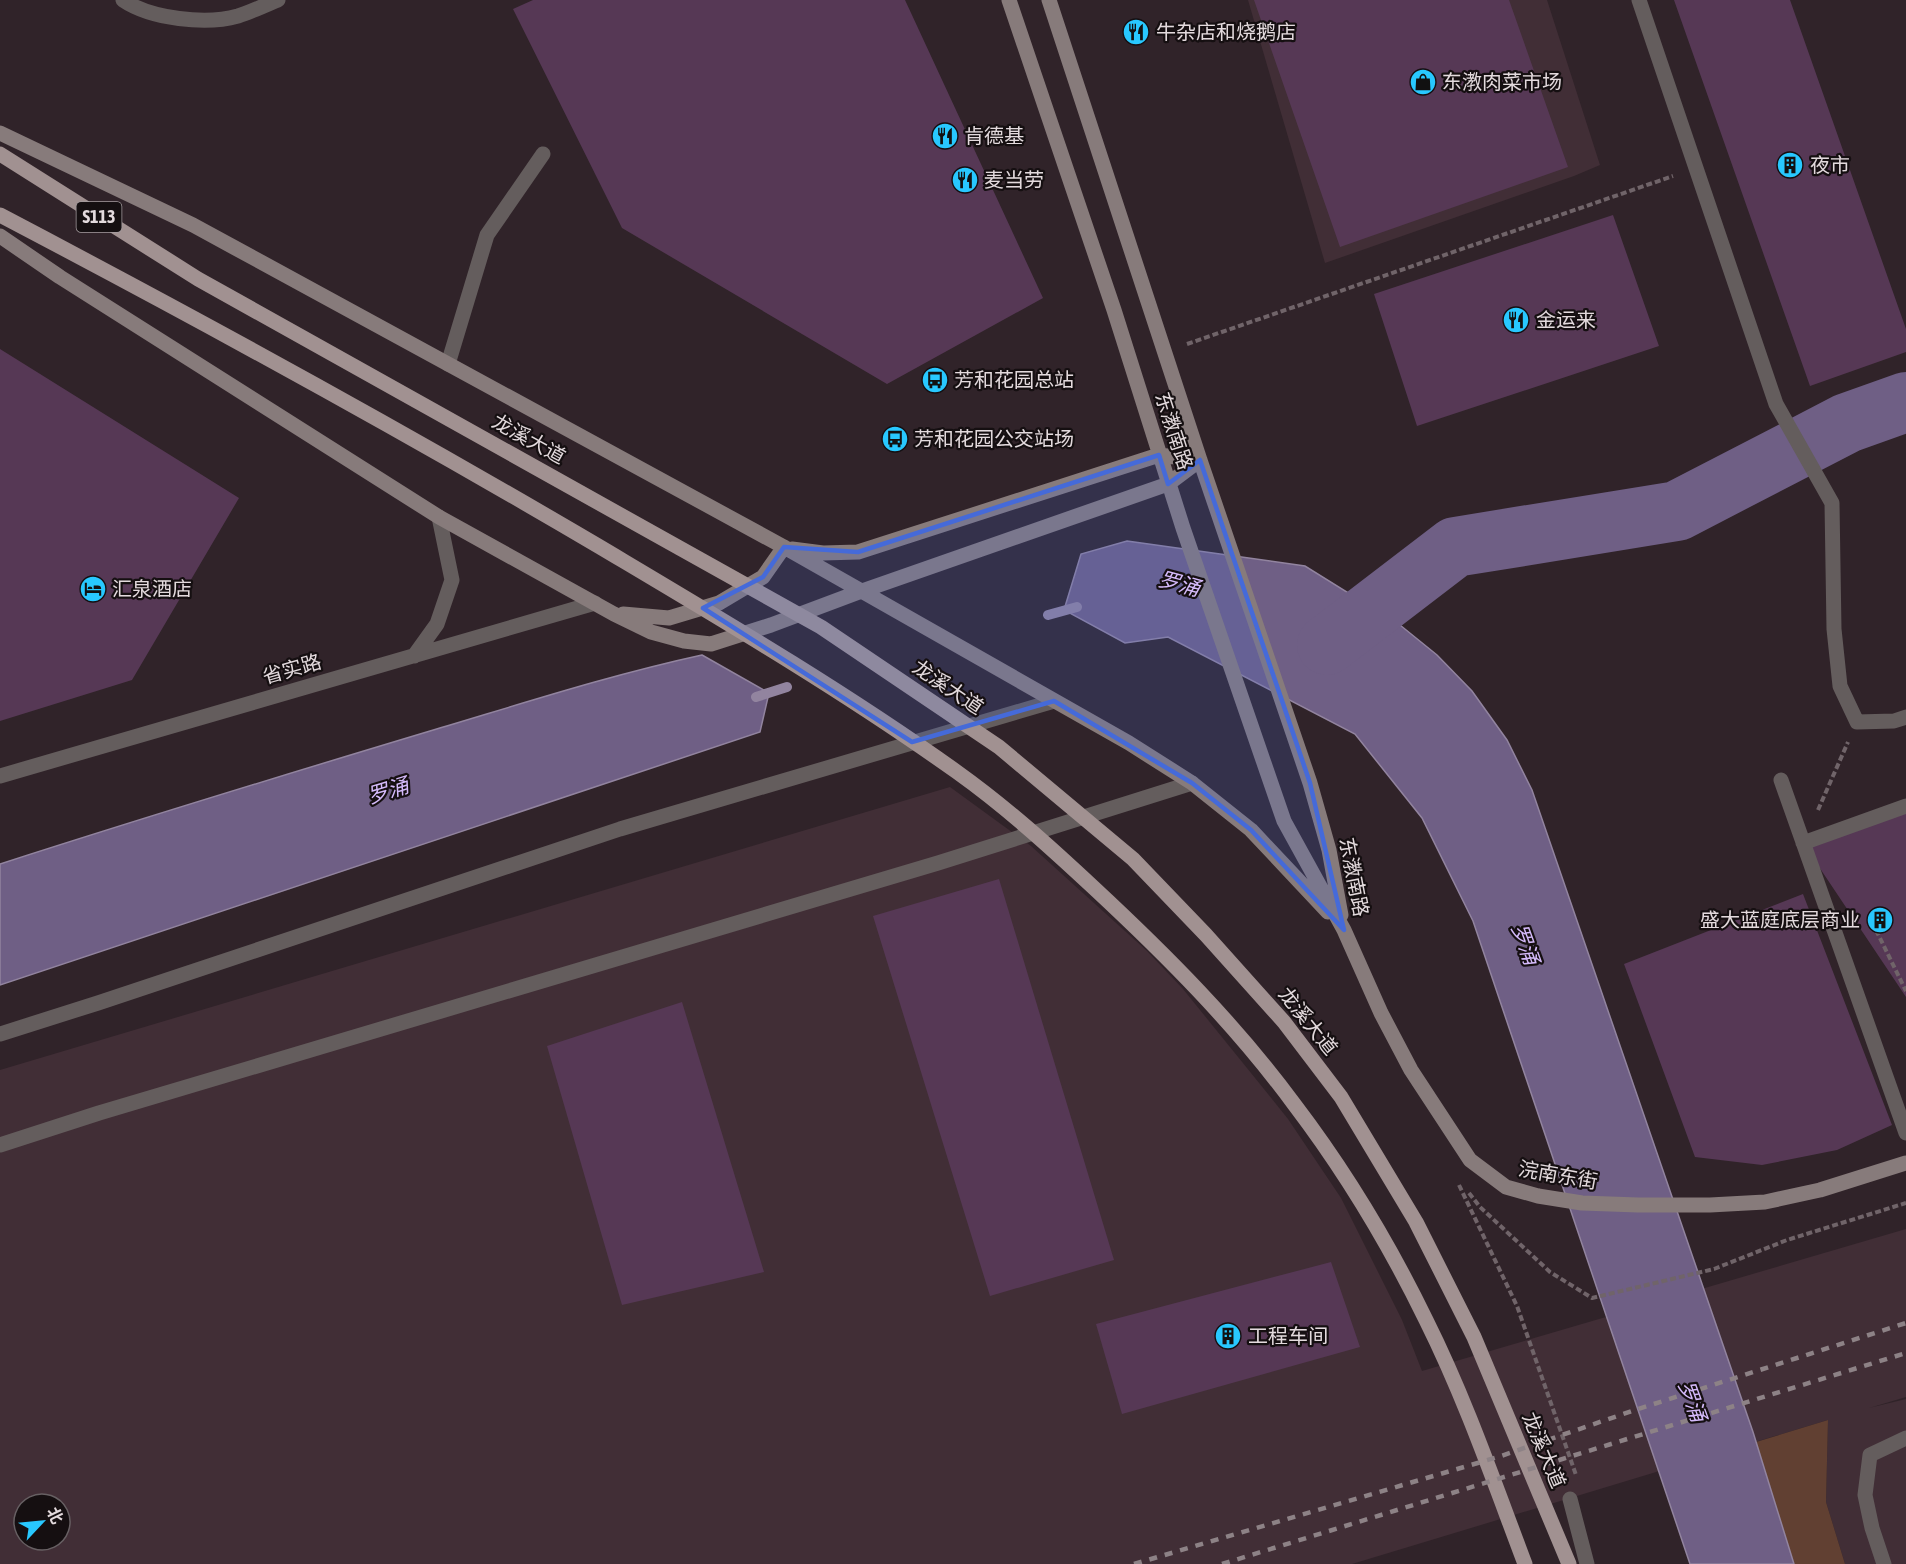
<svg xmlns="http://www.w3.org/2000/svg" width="1906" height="1564" font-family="'Asap Condensed','Noto Sans SC',sans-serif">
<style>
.built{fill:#412e36;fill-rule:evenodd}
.green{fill:#614032}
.water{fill:#6f5f85;stroke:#92849f;stroke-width:1.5}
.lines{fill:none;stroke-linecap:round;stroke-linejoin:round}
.stream{stroke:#92849f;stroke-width:10}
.river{stroke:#6f5f85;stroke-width:60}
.building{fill:#563855}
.path{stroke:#706469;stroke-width:4;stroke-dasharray:6 3;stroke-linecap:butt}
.lane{stroke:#645d5d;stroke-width:15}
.street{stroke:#645d5d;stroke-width:15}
.secondary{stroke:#877b7b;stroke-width:15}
.primary{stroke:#a19191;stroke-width:15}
.rail{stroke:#8d8286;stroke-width:4.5;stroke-dasharray:8 8;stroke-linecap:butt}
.marked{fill:#456ad9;fill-opacity:0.2;stroke:#456ad9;stroke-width:4.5;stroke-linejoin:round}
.labels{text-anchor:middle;stroke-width:4.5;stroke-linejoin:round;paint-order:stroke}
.shield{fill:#150f11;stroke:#a59da0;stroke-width:1.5}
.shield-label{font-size:18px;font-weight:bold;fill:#e3dadd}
.poi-label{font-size:20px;fill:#e3dadd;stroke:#150f11;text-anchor:start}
.street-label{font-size:20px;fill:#e3dadd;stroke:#150f11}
.water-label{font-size:21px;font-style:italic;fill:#d4bafa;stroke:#150f11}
</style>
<rect width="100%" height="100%" fill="#302329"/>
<!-- built -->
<path class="built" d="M1248,0H1547L1600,165L1574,176L1325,263Z
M950,787L1031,846L1147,951L1183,989L1251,1073L1288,1119L1341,1198L1402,1320L1422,1371L1906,1229V1397L1869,1408L1906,1399V1564H1845L1826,1502L1828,1420L1352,1564H0V1070ZM24,1504H60V1540H24Z"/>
<!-- green -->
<path class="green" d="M1828,1420L1826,1502L1845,1564H1794L1756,1442Z"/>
<!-- water -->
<path class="water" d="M1127,541L1305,566L1400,625L1437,655L1472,691L1507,740L1532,790L1753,1432L1794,1564H1690L1473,921L1422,818L1355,734L1168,637L1125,643L1064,610L1081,554Z
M702,655L769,693L760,732L0,985V864C143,818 287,774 430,731C521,704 610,675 702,655Z"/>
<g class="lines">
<!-- stream -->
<path class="stream" d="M1048,615L1077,607
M756,697L787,687"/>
<!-- river -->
<path class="river" d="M1327,645L1455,547L1677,511L1847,423L1906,402"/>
</g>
<!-- building -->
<path class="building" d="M533,0H905L1043,298L887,384L622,228L513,9Z
M1254,0H1509L1568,167L1340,247Z
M1674,0H1790L1906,329V352L1810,386Z
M1613,215L1659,346L1417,426L1374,294Z
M0,349L239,498L132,680L0,721Z
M1906,806V997L1803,843Z
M999,879L1114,1260L990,1296L873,916Z
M1803,894L1892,1125L1837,1150L1762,1165L1695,1157L1624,964Z
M682,1002L764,1272L622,1305L547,1046Z
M1331,1262L1360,1347L1122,1414L1096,1324Z"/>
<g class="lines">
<!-- path -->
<path class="path" d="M1187,344L1673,176
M1818,810L1848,742
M1876,930L1906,991
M1459,1185L1517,1306L1576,1475
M1469,1193L1480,1207L1550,1272L1592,1298L1714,1269L1787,1240L1906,1203"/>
<!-- lane -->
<path class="lane" d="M123,0C151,19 206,25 238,16C251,12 265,5 278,0
M448,364L487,235L543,154
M1781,780L1906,1133
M1803,843L1906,806
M0,1145L99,1113L938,863L1192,783
M1570,1499L1587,1564
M1884,1564L1872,1528L1865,1495L1870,1455L1906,1438"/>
<!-- street -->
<path class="street" d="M1639,0L1776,404L1832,503L1834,629L1840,686L1857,722L1894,721L1906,717
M414,656L437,624L452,580L439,517
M0,776L595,603
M0,1034L98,1003L620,829L1054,701"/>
<!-- secondary -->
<path class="secondary" d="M1009,0L1114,310L1183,528L1284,821L1344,930L1381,1013L1411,1070L1470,1160L1506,1187L1538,1196L1582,1203L1638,1205H1710L1765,1202L1820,1190L1906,1163
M1049,0L1200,460L1310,783L1329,850L1341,915
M0,133L193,225L784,547L1129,743L1192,783L1251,830L1328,912
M0,236L60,277L439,517L614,614L651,632L684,641L711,644L771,625L859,592L1168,484L1200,460
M792,549L823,553L858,552L1159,455L1200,460
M623,614L669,618L719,603L763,577L784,547"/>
<!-- primary -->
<path class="primary" d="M0,154L198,279L821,627L999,747L1133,859L1206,935L1284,1022L1341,1097L1416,1222L1474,1337L1569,1564
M0,215C202,321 403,431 600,547C721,619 842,690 957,772C1006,807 1050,847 1094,888C1166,955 1235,1024 1294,1104C1345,1171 1389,1244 1426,1320C1465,1398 1494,1482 1525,1564"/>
<!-- rail -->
<path class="rail" d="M1134,1564L1498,1457L1632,1411L1906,1323
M1222,1564L1906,1353"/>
</g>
<!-- marked area -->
<path class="marked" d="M1159,455L1168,484L1200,460L1310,783L1344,930L1251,830L1192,783L1054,701L912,742L703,608L763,577L784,547L858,552Z"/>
<!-- icons -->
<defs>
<symbol id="restaurant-disc" viewBox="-11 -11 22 22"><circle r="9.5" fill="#28c8ff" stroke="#150f11"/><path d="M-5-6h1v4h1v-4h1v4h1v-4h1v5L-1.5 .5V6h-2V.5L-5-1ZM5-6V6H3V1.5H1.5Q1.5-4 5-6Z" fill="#111"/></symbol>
<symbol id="shop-disc" viewBox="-11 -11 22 22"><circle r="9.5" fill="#28c8ff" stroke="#150f11"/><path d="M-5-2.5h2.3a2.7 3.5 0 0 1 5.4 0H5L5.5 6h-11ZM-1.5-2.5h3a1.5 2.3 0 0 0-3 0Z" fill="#111"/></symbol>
<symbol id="building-disc" viewBox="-11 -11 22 22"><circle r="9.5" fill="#28c8ff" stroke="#150f11"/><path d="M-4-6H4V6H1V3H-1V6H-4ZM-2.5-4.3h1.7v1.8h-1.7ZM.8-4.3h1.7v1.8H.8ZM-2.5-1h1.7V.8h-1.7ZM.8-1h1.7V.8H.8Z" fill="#111"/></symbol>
<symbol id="bus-disc" viewBox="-11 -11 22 22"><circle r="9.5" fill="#28c8ff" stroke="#150f11"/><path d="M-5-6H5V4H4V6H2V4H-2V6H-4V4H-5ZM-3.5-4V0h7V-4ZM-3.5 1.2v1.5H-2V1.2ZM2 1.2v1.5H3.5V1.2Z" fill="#111"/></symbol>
<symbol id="hotel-disc" viewBox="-11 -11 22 22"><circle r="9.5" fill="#28c8ff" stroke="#150f11"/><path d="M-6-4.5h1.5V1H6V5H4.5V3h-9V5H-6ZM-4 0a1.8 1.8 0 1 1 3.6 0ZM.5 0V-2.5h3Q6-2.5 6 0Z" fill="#111"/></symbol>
</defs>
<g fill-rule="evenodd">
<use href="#restaurant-disc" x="1121" y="17" width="30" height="30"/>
<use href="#shop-disc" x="1408" y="67" width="30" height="30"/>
<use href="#restaurant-disc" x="930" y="121" width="30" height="30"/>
<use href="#building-disc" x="1775" y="150" width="30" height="30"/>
<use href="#restaurant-disc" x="950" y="165" width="30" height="30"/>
<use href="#restaurant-disc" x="1501" y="305" width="30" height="30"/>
<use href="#bus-disc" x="920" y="365" width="30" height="30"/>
<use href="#bus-disc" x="880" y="424" width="30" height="30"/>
<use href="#hotel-disc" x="78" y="574" width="30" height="30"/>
<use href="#building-disc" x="1865" y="905" width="30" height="30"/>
<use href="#building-disc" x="1213" y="1321" width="30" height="30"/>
</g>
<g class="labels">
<!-- shield labels -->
<rect class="shield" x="76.5" y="202" width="45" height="30" rx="4.5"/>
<g class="shield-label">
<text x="99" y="223">S113</text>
</g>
<!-- poi labels -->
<g class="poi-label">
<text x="1156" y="39">牛杂店和烧鹅店</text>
<text x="1442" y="89">东漖肉菜市场</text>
<text x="964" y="143">肯德基</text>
<text x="1810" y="172">夜市</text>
<text x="984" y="187">麦当劳</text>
<text x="1536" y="327">金运来</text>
<text x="954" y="387">芳和花园总站</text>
<text x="914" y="446">芳和花园公交站场</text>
<text x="112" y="596">汇泉酒店</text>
<text x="1860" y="927" text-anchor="end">盛大蓝庭底层商业</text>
<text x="1248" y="1343">工程车间</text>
</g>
<!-- street labels -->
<g class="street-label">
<text transform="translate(1174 431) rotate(72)" y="7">东漖南路</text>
<text transform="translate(529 439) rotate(29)" y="7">龙溪大道</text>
<text transform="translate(292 669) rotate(-16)" y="7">省实路</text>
<text transform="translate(948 687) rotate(34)" y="7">龙溪大道</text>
<text transform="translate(1354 877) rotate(79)" y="7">东漖南路</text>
<text transform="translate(1308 1021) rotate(51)" y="7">龙溪大道</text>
<text transform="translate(1558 1175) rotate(10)" y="7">浣南东街</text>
<text transform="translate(1544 1450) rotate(67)" y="7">龙溪大道</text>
</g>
<!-- water labels -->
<g class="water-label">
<text transform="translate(1179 584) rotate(15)" y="7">罗涌</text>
<text transform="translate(388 791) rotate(-17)" y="7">罗涌</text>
<text transform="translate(1525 944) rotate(70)" y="7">罗涌</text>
<text transform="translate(1692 1401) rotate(70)" y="7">罗涌</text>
</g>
</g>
<!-- north arrow -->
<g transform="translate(42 1522) rotate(64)"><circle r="28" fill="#150f11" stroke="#676063" stroke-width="1.5"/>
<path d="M0-4.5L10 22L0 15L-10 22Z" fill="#28c8ff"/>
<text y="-9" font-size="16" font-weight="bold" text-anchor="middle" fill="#e3dadd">北</text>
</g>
</svg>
